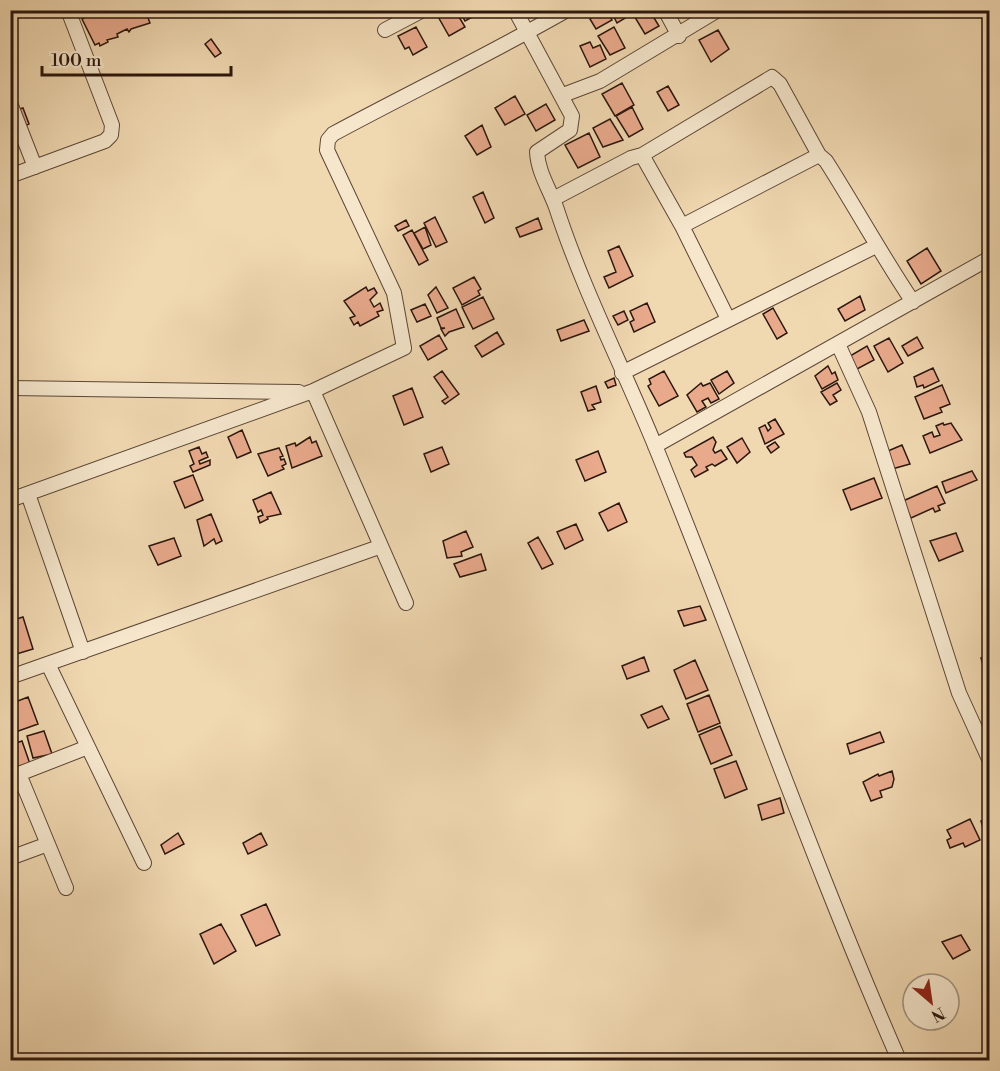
<svg xmlns="http://www.w3.org/2000/svg" width="1000" height="1071" font-family="'Libre Bodoni',serif">
<style>
.building{fill:#e9aa8c;stroke:#2b160d;stroke-width:1.5}
.lines{fill:none;stroke-linecap:round;stroke-linejoin:round}
.street-casing{stroke:#5c4636;stroke-width:16}
.street{stroke:#f5e6cc;stroke-width:14}
</style>
<rect width="100%" height="100%" fill="#f0d8b1"/>
<filter id="stains"><feTurbulence type="fractalNoise" baseFrequency=".00333" numOctaves="4"/><feColorMatrix values="0 0 0 0 .2 0 0 0 0 .09 0 0 0 0 .02 0 0 0 .5 -.17"/></filter>
<radialGradient id="worn" r=".72"><stop offset=".6" stop-color="#630" stop-opacity="0"/><stop offset="1" stop-color="#630" stop-opacity=".3"/></radialGradient>
<!-- building -->
<path class="building" d="M99,10H145L150,23L131,29L129,32L127,29L117,34L118,37L107,40L108,42L100,46L99,43L95,45L82,19L93,13L95,17L101,13Z
M442,10H455L465,27L449,36L436,13Z
M459,10H476L478,14L465,21Z
M589,10H606L612,20L596,29L590,19L593,16Z
M630,10L632,14L617,23L613,15L621,10Z
M639,10H654L651,13L659,26L645,34L633,14Z
M416,27L427,47L413,55L409,47L405,49L398,36Z
M614,27L625,48L610,55L598,36Z
M718,30L729,49L711,62L699,40Z
M211,39L221,53L215,57L205,44Z
M590,42L593,48L600,45L606,59L590,67L580,46Z
M622,83L634,105L615,116L602,94Z
M668,86L679,105L668,111L657,92Z
M515,96L525,114L505,125L495,108Z
M546,104L555,120L536,131L527,115Z
M632,107L643,129L629,137L616,116Z
M23,108L29,124L23,127L16,110Z
M610,119L623,140L603,147L593,128Z
M482,125L491,147L477,155L465,136Z
M589,133L600,157L578,168L565,145Z
M483,192L494,218L485,223L473,197Z
M435,217L447,242L436,247L424,223Z
M538,218L542,229L520,237L516,228Z
M406,220L409,226L398,231L395,226Z
M425,227L431,245L423,249L414,233Z
M412,230L428,260L419,265L403,235Z
M619,246L633,276L609,288L604,277L616,272L608,251Z
M927,248L941,271L921,284L907,261Z
M474,277L481,289L478,291L480,295L462,305L453,288Z
M366,287L368,291L374,288L377,293L370,300L374,307L380,303L383,310L377,312L379,316L360,326L358,322L354,325L350,318L355,316L344,301Z
M436,287L448,308L437,313L428,295Z
M860,296L865,310L845,321L838,309Z
M483,297L494,319L473,329L462,307Z
M647,303L655,322L634,332L630,322L634,320L630,311Z
M425,304L431,316L417,322L411,310Z
M773,308L787,333L777,339L763,314Z
M456,309L464,327L449,332L445,336L441,329L445,328H441L437,318Z
M624,311L628,320L618,325L613,316Z
M584,320L589,331L561,341L557,330Z
M497,332L504,344L482,357L475,346Z
M439,335L447,349L428,360L420,346Z
M917,337L923,348L908,356L902,346Z
M889,338L903,363L888,372L874,346Z
M867,346L874,360L857,369L850,356Z
M828,366L832,374L835,372L838,380L822,389L815,376Z
M933,368L939,381L924,388L923,385L917,387L914,377Z
M442,371L459,394L445,404L442,401L448,397L434,377Z
M664,371L678,396L659,406L648,386L651,384L649,379Z
M727,371L734,383L719,394L711,380Z
M614,378L616,385L608,388L605,382Z
M701,383L703,386L710,383L719,399L711,403L708,398L702,401L706,407L697,412L687,395Z
M837,383L841,390L833,395L837,401L830,405L821,392Z
M942,385L950,404L940,408L942,412L924,419L915,397Z
M596,386L601,402L592,405L595,409L588,411L581,392Z
M412,388L423,417L404,425L393,396Z
M775,419L784,434L765,444L759,428L765,425L768,431L771,428L768,423Z
M943,423L944,425L951,423L962,440L930,453L923,436L932,432L934,437L940,435L936,426Z
M242,430L251,452L237,458L228,437Z
M310,437L312,443L316,441L322,456L292,468L286,446L295,443L296,446Z
M713,437L716,442L713,450L715,453L721,450L727,459L715,466L712,464L706,467L708,470L695,477L691,470L697,465L692,457H686L684,453Z
M742,438L750,452L737,463L727,447Z
M775,442L779,447L771,453L767,447Z
M902,445L910,464L892,469L888,451Z
M199,447L202,454L206,452L208,457L199,461L200,464L210,460V465L193,472L190,466L194,464L189,451Z
M442,447L449,464L431,472L424,454Z
M279,448L283,456L280,457L281,460L284,459L286,464L282,466L284,469L268,476L258,454Z
M598,451L606,472L585,481L576,460Z
M972,471L977,480L946,493L942,482Z
M193,475L203,500L185,508L174,482Z
M874,478L882,498L851,510L843,490Z
M937,486L945,503L938,506L940,510L935,512L933,508L911,518L903,501Z
M271,492L281,514L267,517L268,519L260,523L258,517L263,515L261,510L258,512L253,500Z
M619,503L627,522L608,531L599,513Z
M211,514L222,541L216,544L214,539L204,546L197,520Z
M576,524L583,540L565,549L557,532Z
M466,531L473,547L461,552L462,556L447,558L443,541Z
M956,533L963,551L939,561L930,541Z
M538,537L553,564L542,569L528,543Z
M174,538L181,556L158,565L149,546Z
M481,554L486,570L460,577L454,564Z
M700,606L706,620L684,626L678,611Z
M23,617L33,649L10,656V621Z
M990,654V674L986,676L981,658Z
M644,657L649,671L627,679L622,666Z
M695,660L708,690L686,699L674,670Z
M709,695L720,723L698,732L687,704Z
M28,697L38,724L10,734V704Z
M662,706L669,719L648,728L641,715Z
M720,726L732,755L711,764L699,735Z
M44,731L52,754L33,758L27,736Z
M880,732L884,742L850,754L847,744Z
M22,741L30,764L11,768L10,745Z
M736,761L747,789L725,798L714,769Z
M892,771L894,779L892,787L880,791L882,797L871,801L863,782L878,774L879,776Z
M780,798L784,813L762,820L758,805Z
M990,818V840L987,841L981,821Z
M970,819L980,840L965,847L963,843L950,848L947,840L951,838L947,830Z
M178,833L184,844L165,854L161,845Z
M261,833L267,845L248,854L243,843Z
M266,904L280,935L256,946L241,915Z
M221,924L236,951L214,964L200,934Z
M961,935L970,950L953,959L942,942Z"/>
<g class="lines">
<defs>
<path id="street" d="M515,10L572,116L570,130L537,152C538,172 549,188 556,207C583,290 623,367 656,448C739,651 811,859 899,1060
M665,10L679,36
M385,30L423,10
M563,95L600,81L718,10
M10,103L35,167
M642,155L682,226L728,319
M10,176L105,141L111,135L112,125L68,10
M553,199L631,158L642,155L772,77L780,84L819,155L826,161C856,208 882,256 913,302
M682,226L819,155
M838,344L869,412L959,693L990,761
M622,373L876,246
M10,388L299,392
M313,391L406,603
M655,446L990,258
M28,494L83,652
M10,500L313,391L404,348L394,293L327,150L328,140L333,134C411,92 490,54 567,10
M48,664L144,863
M10,677L379,547
M19,774L66,888
M11,777L88,747
M10,858L48,844"/>
</defs>
<!-- street casing -->
<use href="#street" class="street-casing"/>
<!-- street -->
<use href="#street" class="street"/>
</g>
<!-- margin -->
<rect width="1000" height="1071" fill="none" stroke="#f0d8b1" stroke-width="36"/>
<rect x="12" y="12" width="976" height="1047" fill="none" stroke="#2b160d" stroke-width="3"/>
<rect x="18" y="18" width="964" height="1035" fill="none" stroke="#2b160d" stroke-width="1.5"/>
<!-- north arrow -->
<g transform="translate(931 1002) rotate(151)"><circle r="28" fill="#f5e6cc" stroke="#a49380" stroke-width="1.5"/>
<path d="M0-4.5L10 22L0 15L-10 22Z" fill="#8f2418"/>
<text y="-9" font-size="16" font-weight="bold" text-anchor="middle" fill="#2b160d">N</text>
</g>
<!-- scale -->
<path d="M42 66v9h189v-9" fill="none" stroke="#2b160d" stroke-width="3"/>
<text x="51" y="66" font-size="18" fill="#2b160d" stroke="#f5e6cc" stroke-width="4.5" paint-order="stroke">100 m</text>
<rect width="100%" height="100%" filter="url(#stains)"/>
<rect width="100%" height="100%" fill="url(#worn)"/>
</svg>
